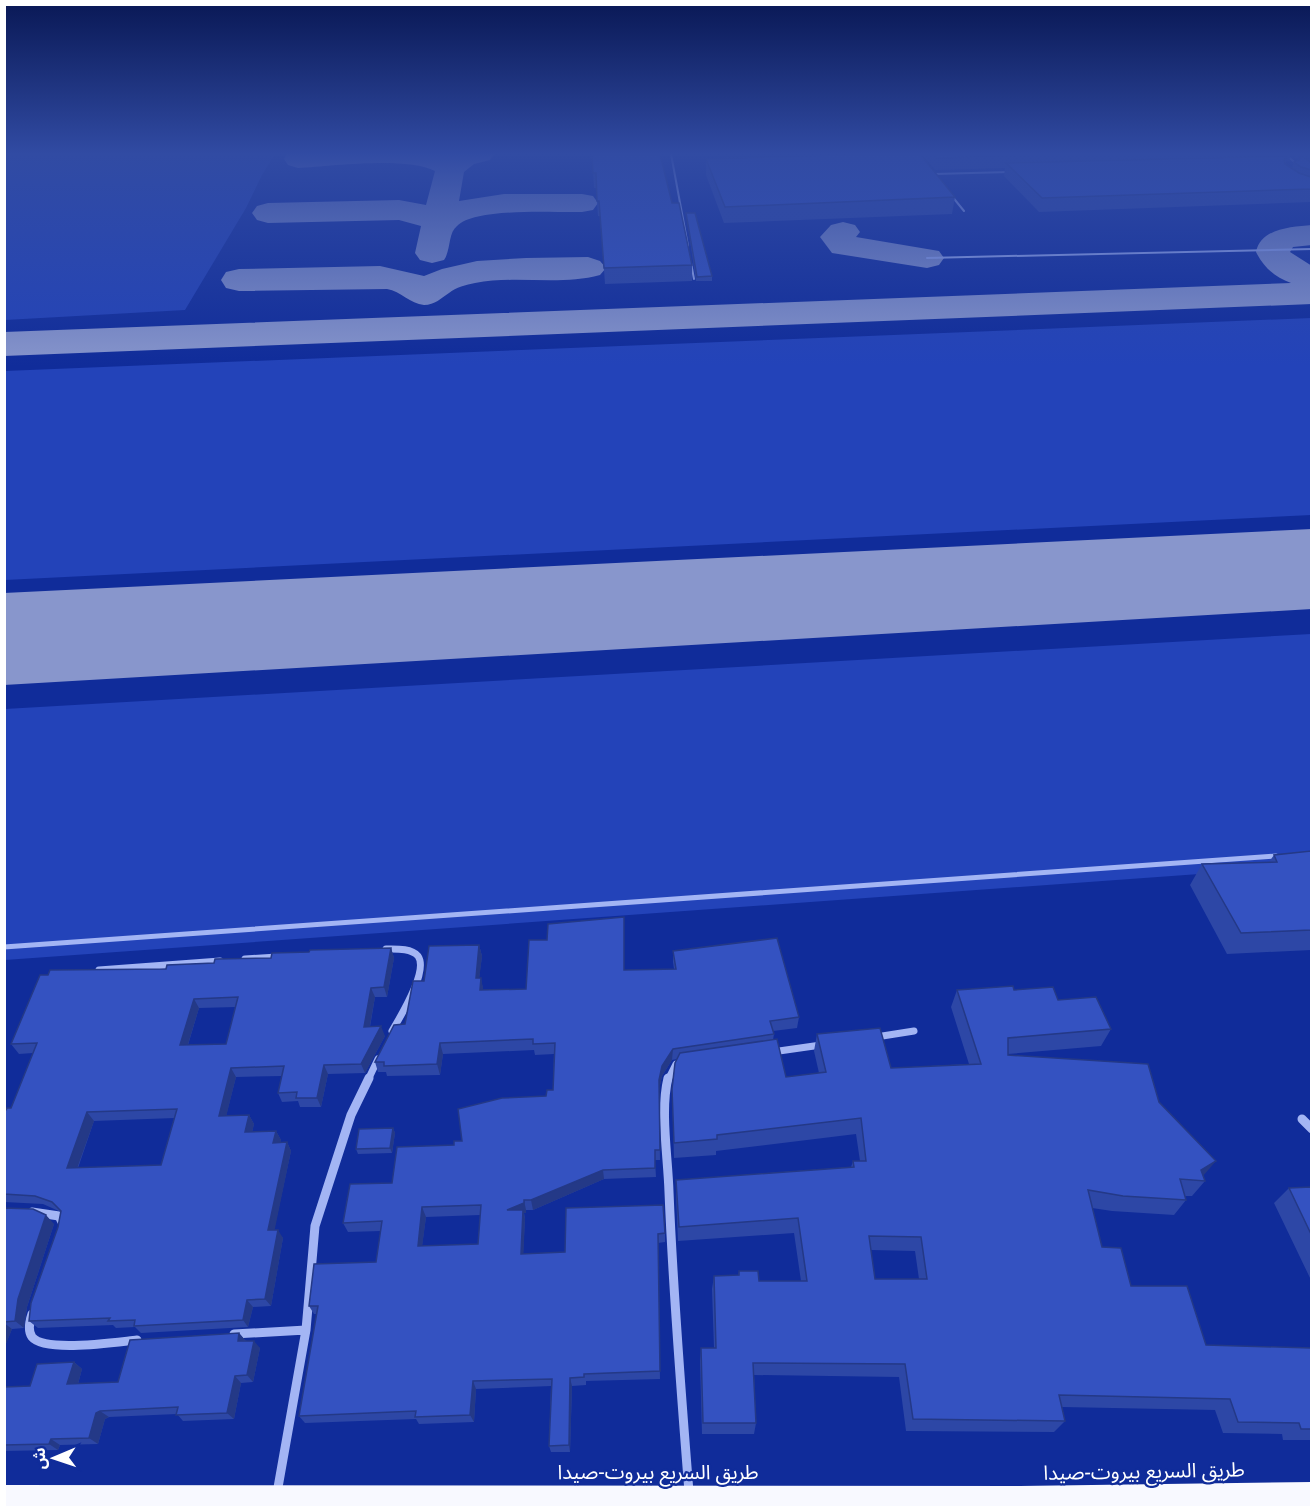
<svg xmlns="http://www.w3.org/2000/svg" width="1316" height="1512" font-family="'Noto Sans','Noto Sans Arabic',sans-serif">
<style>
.green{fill:#2343b9}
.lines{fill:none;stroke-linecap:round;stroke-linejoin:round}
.taxiway{fill:#8896cc;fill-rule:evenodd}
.runway{fill:#8896cc;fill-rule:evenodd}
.service-far1{stroke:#a3b5f4;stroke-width:2}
.service{stroke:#a3b5f4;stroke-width:5}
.minor-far1{stroke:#a3b5f4;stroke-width:7}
.minor{stroke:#a3b5f4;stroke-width:9}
.trunk{fill:#f8f9ff;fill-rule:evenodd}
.wall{fill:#2d47a6;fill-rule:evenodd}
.shaded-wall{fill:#243987}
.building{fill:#3452c1;stroke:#243987;stroke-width:1.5;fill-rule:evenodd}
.labels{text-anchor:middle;stroke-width:4.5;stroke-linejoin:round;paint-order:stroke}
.near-street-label{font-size:20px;fill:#fff;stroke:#102c9a}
</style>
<rect width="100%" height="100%" fill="#102c9a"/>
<!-- green -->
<path class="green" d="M5,154H275L262,175L246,208L185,310L5,320Z
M1311,318V515L5,580V371Z
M1311,634V866L5,960V709Z"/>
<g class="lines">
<!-- taxiway -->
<path class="taxiway" d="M287,154H494L490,160L474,164L464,172L459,201L504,194H582L593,196L598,203L593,210L582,212C555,213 476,207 457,226C448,233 451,250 444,260L432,263L420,260L415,253L421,226L399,220L268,223L257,220L252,213L257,206L268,203L399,200L426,205L435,171C407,156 331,166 298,168L288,165L284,159Z
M843,222L855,225L860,232L856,237L939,251L944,258L939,265L927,268L832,253L820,237L831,225Z
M1312,225V245L1293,247L1290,252L1312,266V304L4,356V332L1291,283C1275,277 1264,268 1256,252C1261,228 1291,227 1312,225Z
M588,257L600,261L606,268L600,275C560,286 516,275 475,283C466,285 456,287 449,293C441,298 435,305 424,305C410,304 401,291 387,289L239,291L226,288L221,280L226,272L239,269L380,266L424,276L442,269L477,261L526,258Z"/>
<!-- runway -->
<path class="runway" d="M1312,529V609L4,685V593Z"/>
<!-- service-far1 -->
<path class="service-far1" d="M671,154L688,246
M1285,154L1299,166
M934,174L1009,172
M951,195L964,211
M927,258L1312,249
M691,263L694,279"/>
<!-- service -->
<path class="service" d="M4,947L1276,856"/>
<!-- minor-far1 -->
<path class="minor-far1" d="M386,949C396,949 411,948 418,956C429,971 400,1017 392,1031
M245,959L277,957
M99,970L220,961
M876,1037L914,1031
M772,1052L821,1045
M368,1080L378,1059
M668,1080L676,1064H681"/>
<!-- minor -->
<path class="minor" d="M668,1078C660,1111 668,1157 669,1192C673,1292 681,1392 689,1492
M1302,1119L1312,1129
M32,1212L59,1216L62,1222
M32,1314C30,1320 27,1330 32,1337C45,1353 117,1342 137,1340
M234,1334L306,1330
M277,1493L306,1330L315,1226L351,1115L369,1078"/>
<!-- trunk -->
<path class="trunk" d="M1312,1482V1508H4V1485L1020,1486Z"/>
</g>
<!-- wall -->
<path class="wall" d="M592,154L672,203L692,265V281L605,284L600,216H598L596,188H594Z
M922,154H1311V202L1039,212L1004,176L1005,168L935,170ZM1291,155L1298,160L1294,162L1292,168L1285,164L1286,161H1289Z
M706,159L955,197L952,214L724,223L706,175Z
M686,213L712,276V281H696Z
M1311,851V950L1227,954L1190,885L1202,864L1269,862L1274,855Z
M479,945L482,956L479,978H481L483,990L526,989L625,970L674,969L673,962V951L799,1017L797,1028L773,1031L774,1034L773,1040L786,1077L819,1073L814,1051L817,1034L891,1068L969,1064L951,1007L957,990H1014L1058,1000L1111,1029L1101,1046L1008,1054V1055L1159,1102L1203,1176L1205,1181L1192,1196H1185L1186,1200L1174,1215L1112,1211L1092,1208L1102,1247L1131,1286L1206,1345L1311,1348V1440H1283L1282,1434L1223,1433L1215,1410L1062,1407L1065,1421L1054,1432L906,1431L899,1377L754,1375L756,1423L754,1434H702L700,1361L701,1348H714L712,1289L714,1276L738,1275L739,1271L759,1281H801L794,1233L678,1241L676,1195V1180L851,1167L853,1161H860L856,1134L716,1151V1155L674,1158L672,1089L677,1059L672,1060L662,1076L659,1089L660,1160H655L656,1177L604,1179L533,1210H526V1213H524L525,1219L523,1254L565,1252L566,1208L665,1233V1242L658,1243L660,1379L586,1381V1385L572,1386L570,1452H551L549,1446L551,1386L476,1389L474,1422L419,1424L416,1419L305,1423L299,1416L317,1314H314L309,1306L376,1262L381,1231L348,1232L343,1223L392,1183L454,1145L546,1096L553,1090L554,1054L535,1055L534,1050L443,1054L440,1075L387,1076L386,1072H378L375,1062L405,1024L424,981ZM480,1215L478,1244L422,1246L426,1217ZM871,1250L915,1251L919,1279H875Z
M391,948L394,958L387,997H375L370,1027L385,1036L365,1073L328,1074L321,1107H300L298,1101L282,1102L278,1093L282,1076L236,1077L226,1116L249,1115L254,1124L252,1132L276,1131L281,1140L280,1143L287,1142L291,1151L274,1230L283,1238L271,1306L253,1307L248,1327L141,1333L135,1327L116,1328L113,1325L38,1328L29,1321L58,1227L61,1212L43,1204L4,1202V1113L11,1108L33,1053L19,1054L11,1044L166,969L271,958L309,952ZM236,1007L226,1044L188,1045L199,1008ZM175,1118L161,1165L78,1168L94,1121Z
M393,1128L395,1133L392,1153L358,1154L356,1149Z
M1311,1187V1280L1274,1203L1289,1188Z
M4,1208L54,1224L27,1307L24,1328L12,1329L4,1348Z
M239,1333L245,1340L260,1348L253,1382L241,1383L234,1419L183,1421L177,1414L109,1417L105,1419L98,1444L60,1445L58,1450L4,1451V1387L30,1386L74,1362L82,1369L78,1384L118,1382Z"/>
<!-- shaded-wall -->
<path class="shaded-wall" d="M479,945L482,956L478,989L476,978Z
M391,948L394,958L387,997L384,987Z
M481,978L483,988L482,1001L480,990Z
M371,988L375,997L368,1036L364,1027Z
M194,999L199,1008L185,1054L180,1045Z
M381,1026L385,1036L365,1073L361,1064Z
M440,1043L443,1054L440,1075L437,1064Z
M673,1049L672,1060L662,1076L659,1090V1080L662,1066Z
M324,1065L328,1074L321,1107L317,1098Z
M231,1068L236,1077L224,1125L219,1116Z
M87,1112L94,1121L74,1177L67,1168Z
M249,1115L254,1124L250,1141L245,1132Z
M393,1128L395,1133L392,1153L390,1148Z
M276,1131L281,1140L278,1152L273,1143Z
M287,1142L291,1151L273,1238L268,1230Z
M1216,1161L1203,1176L1201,1170Z
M603,1170L604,1179L533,1210L531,1200Z
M524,1200L526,1210V1213H524L525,1219L523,1263L507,1210Z
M422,1207L426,1217L421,1255L418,1246Z
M46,1215L54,1224L27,1307L24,1328L15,1321L18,1299Z
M278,1230L283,1238L271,1306L265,1299Z
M247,1300L253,1307L248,1327L243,1320Z
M4,1323L12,1329L4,1349Z
M239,1333L245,1340L238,1341Z
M254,1341L260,1348L253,1382L247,1375Z
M74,1362L82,1369L76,1391L67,1384Z
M235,1376L241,1383L234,1419L227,1413Z
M570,1378L572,1386L570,1452L569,1445Z
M473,1381L476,1389L474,1422L470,1415Z
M100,1411L109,1417L105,1419L98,1444L89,1438L96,1413Z
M51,1439L60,1445L58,1450L49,1444Z"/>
<!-- building -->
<path class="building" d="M592,154H660L672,203H679L692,265L604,268L599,201H597L596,173H593Z
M871,154H920L955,197L725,207L706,159Z
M934,154H980L984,155L985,154H1072L937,158Z
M1301,155L1311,163V170L1301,167L1294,162L1299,160Z
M1288,156L1284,160L1285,164L1299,173L1311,177V189L1042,198L1006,163Z
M686,213H695L712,276L697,277Z
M1311,851V930L1241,933L1202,864L1277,862L1274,855Z
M624,917V970L676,969L673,951L777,938L799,1017L770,1021L774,1034L673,1049L662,1066L659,1080L660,1150H655V1168L603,1170L531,1200H524V1203L507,1210H523L521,1254L565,1252L566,1208L663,1205L665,1233L658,1234L660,1371L584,1374V1377L570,1378L569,1445L549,1446L552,1379L473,1381L470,1415L415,1417L416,1411L299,1416L318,1306H309L314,1264L376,1262L382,1221L343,1223L350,1184L392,1183L397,1147L454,1145V1141H462L458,1109L502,1098L546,1096L547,1090H553L555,1043L533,1044V1039L440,1043L437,1064L384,1066V1062H375L394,1025L405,1024L413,981H424L429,946L479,945L476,978H481L480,990L526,989L529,940H547L548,924ZM481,1205L478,1244L418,1246L422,1207Z
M391,948L384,987L371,988L364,1027L381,1026L361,1064L324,1065L317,1098H296L297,1092L278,1093L284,1066L231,1068L219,1116L249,1115L245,1132L276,1131L273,1143L287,1142L268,1230H278L265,1299L247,1300L243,1320L134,1326L135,1320L108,1321L110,1318L29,1321L31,1303L58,1227L61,1211L52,1202L35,1196L4,1194V1113L7,1108H11L37,1043L11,1044L40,975H48L50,970L166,969L167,965L214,963L215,959L271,958L272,953L309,952L310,950ZM238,997L226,1044L180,1045L194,999ZM177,1109L161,1165L67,1168L87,1112Z
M1013,986L1014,990L1053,987L1058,1000L1096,997L1111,1029L1008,1038V1055L1148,1064L1159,1102L1216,1161L1201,1170L1205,1181L1180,1179L1186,1200L1123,1196L1088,1190L1102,1247L1121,1248L1131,1286H1187L1206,1345L1311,1348V1429H1301L1299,1423L1238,1422L1230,1399L1059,1395L1065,1421L913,1419L905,1364L753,1363L756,1423H703L701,1348H716L714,1276L739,1275V1271H758L759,1281H807L798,1218L679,1227L676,1180L854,1167L853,1161H866L861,1118L717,1135V1139L674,1143L672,1089L675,1063L680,1053L777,1039L786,1077L826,1072L817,1034L880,1028L891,1068L981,1064L957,990ZM869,1236L921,1237L927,1279H875Z
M393,1128L390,1148L356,1149L359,1129Z
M1311,1187V1234L1289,1188Z
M4,1208L33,1209L46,1215L18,1299L15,1321L4,1322Z
M239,1333L238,1341H254L247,1375L235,1376L227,1413L176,1415L178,1407L100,1411L96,1413L89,1438L51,1439L49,1444L4,1445V1387L30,1386L37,1364L74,1362L67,1384L118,1382L130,1340Z"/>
<!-- sky -->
<linearGradient id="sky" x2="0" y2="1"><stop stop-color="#091855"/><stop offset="0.42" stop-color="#314ba3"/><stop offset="1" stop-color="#314ba3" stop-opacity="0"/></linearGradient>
<rect width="1316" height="366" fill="url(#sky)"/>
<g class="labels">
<!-- near-street labels -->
<g class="near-street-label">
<text transform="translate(1144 1471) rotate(-1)" y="7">طريق السريع بيروت-صيدا</text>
<text x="658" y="1479">طريق السريع بيروت-صيدا</text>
</g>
</g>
<!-- border -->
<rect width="1316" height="1512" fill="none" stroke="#ffffff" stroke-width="12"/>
<!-- north arrow -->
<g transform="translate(54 1458) rotate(268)" stroke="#102c9a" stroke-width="4.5" paint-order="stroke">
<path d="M0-4.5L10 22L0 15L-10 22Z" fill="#ffffff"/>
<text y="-9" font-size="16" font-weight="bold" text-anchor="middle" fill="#ffffff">ش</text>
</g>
</svg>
